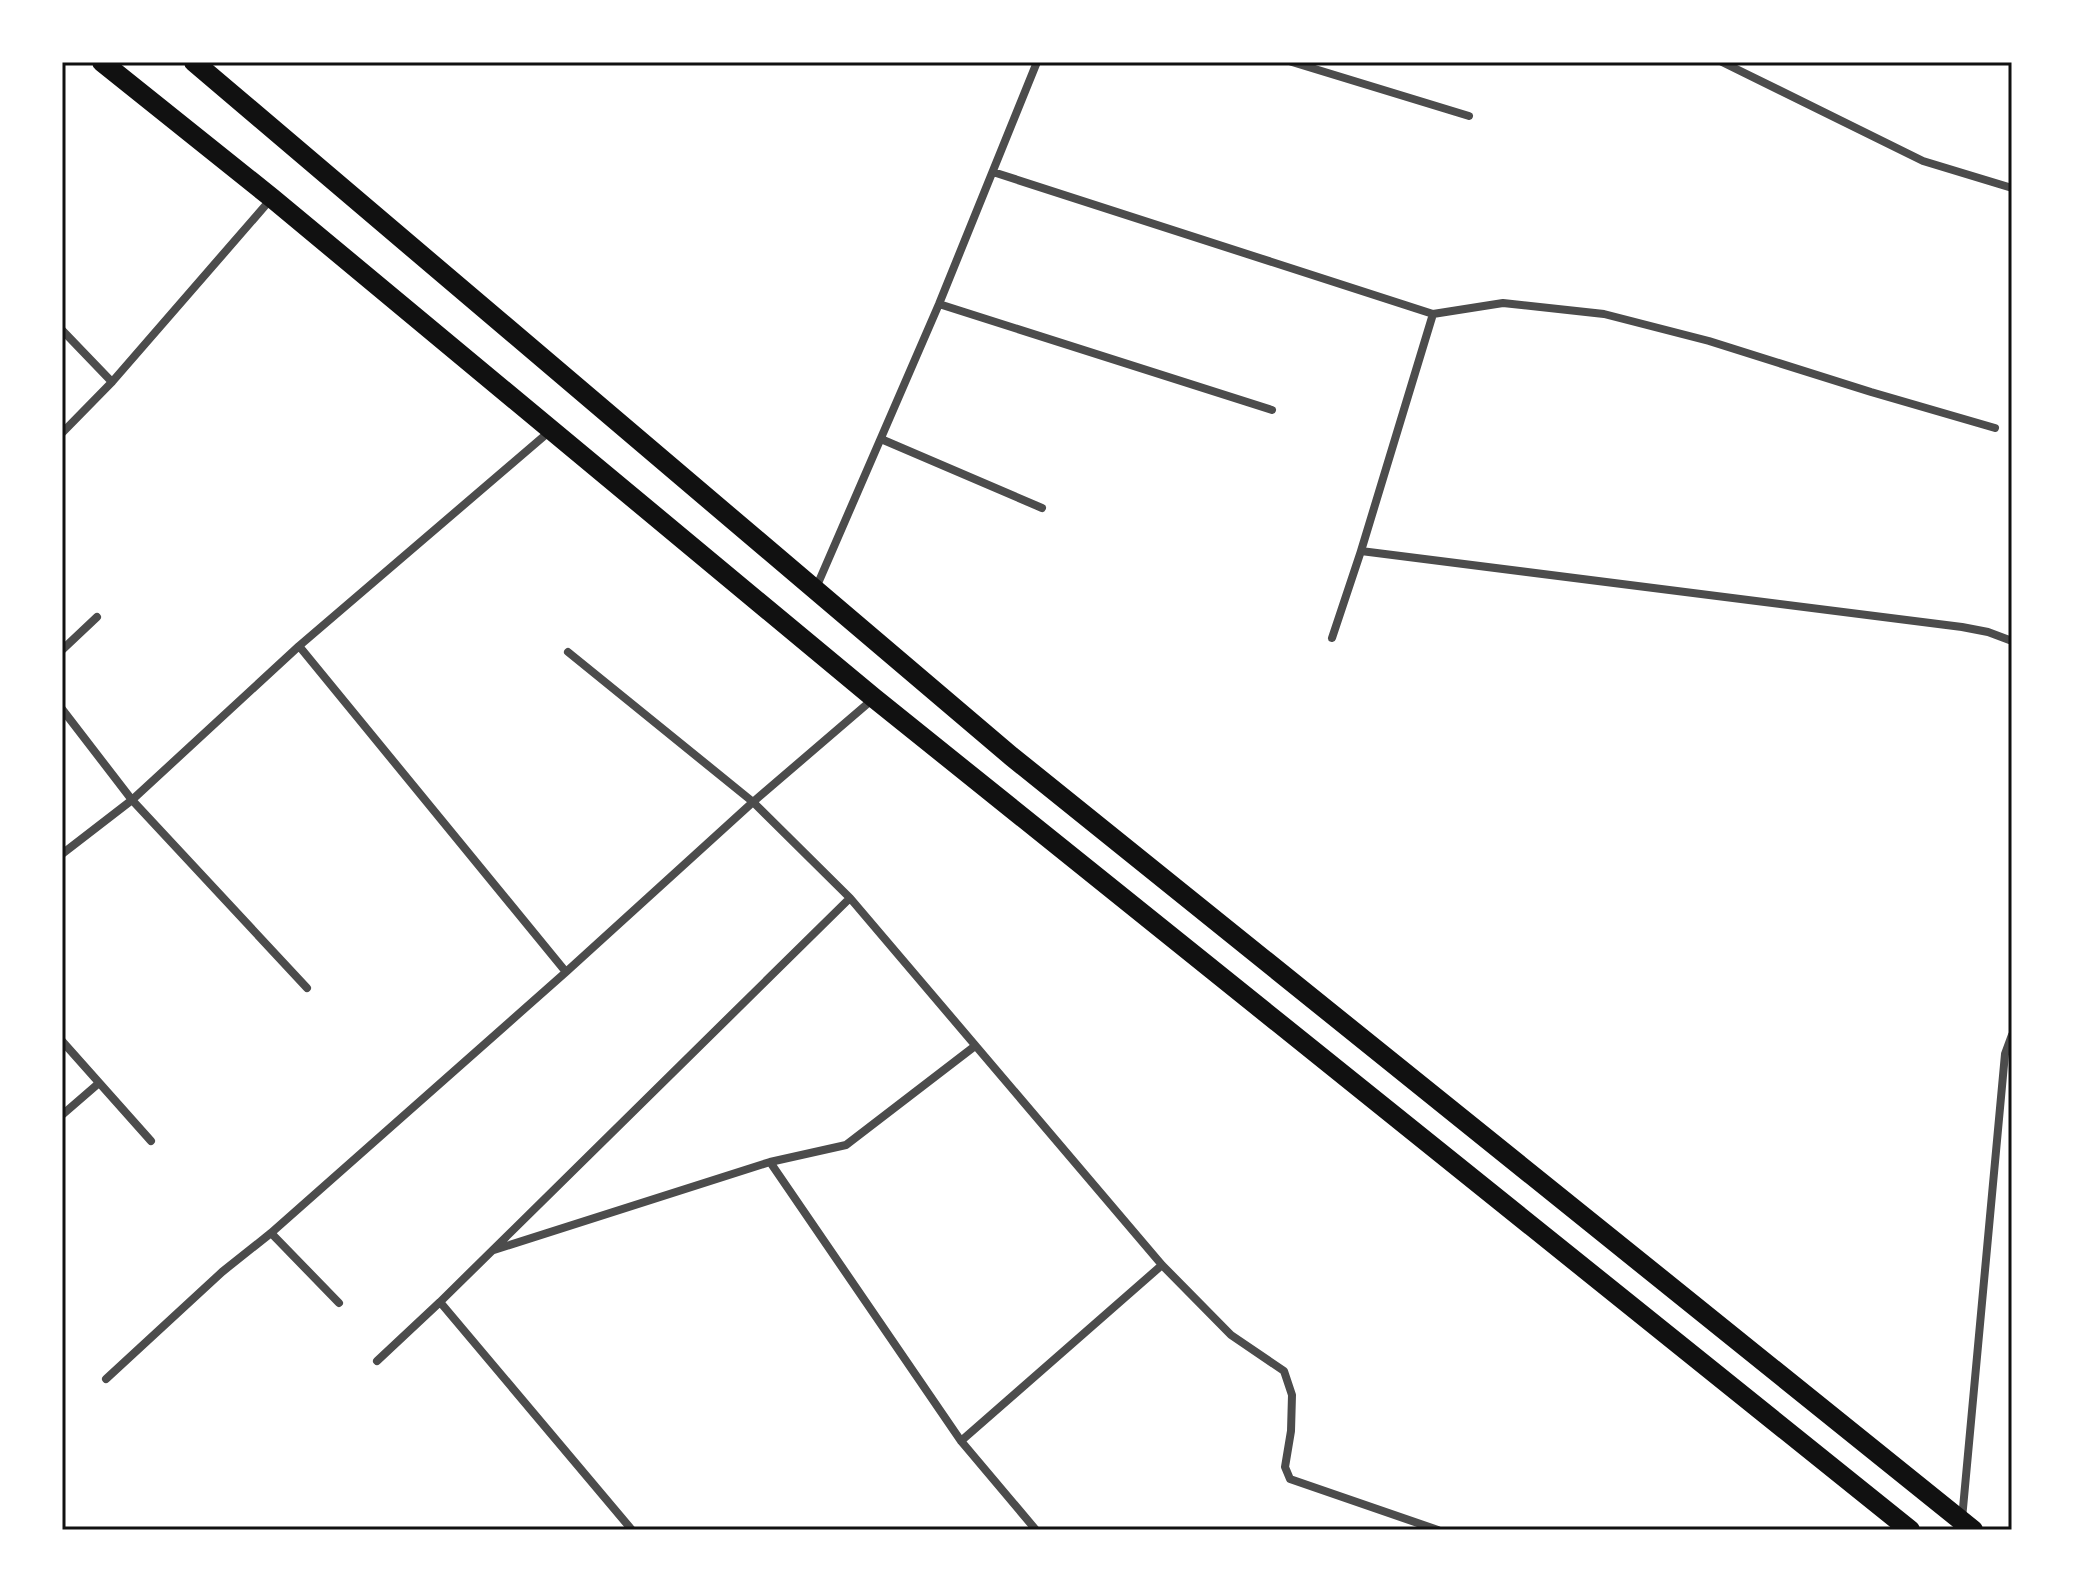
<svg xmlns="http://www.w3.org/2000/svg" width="2074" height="1592" font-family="'Noto Sans',sans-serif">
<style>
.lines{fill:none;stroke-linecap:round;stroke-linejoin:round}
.minor{stroke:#4c4c4c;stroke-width:8}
.primary{stroke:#111;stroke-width:20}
.neatline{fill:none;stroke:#111;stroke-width:3}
</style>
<rect width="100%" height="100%" fill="#fff"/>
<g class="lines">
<!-- minor -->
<path class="minor" d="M1292,62L1469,116
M1722,62L1923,161L2012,188
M993,172L1433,314
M939,304L1272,410
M62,330L112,382
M1995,428L1871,392L1709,341L1604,314L1503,303L1433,314L1361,551L1962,627L1988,632L2012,641
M62,433L112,382L271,199
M881,439L1042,508
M816,588L939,304L1037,62
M1332,638L1361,551
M299,646L566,972
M62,650L97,617
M568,652L753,802L850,898L1162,1265L1231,1335L1284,1371L1292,1395L1291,1431L1285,1467L1290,1479L1438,1530
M62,709L132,800L307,988
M62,854L132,800L299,646L550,431
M62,1041L151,1141
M62,1115L99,1083
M770,1162L961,1441L1036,1530
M271,1233L339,1303
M494,1250L770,1162L846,1145L975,1046
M440,1302L632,1530
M377,1361L440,1302L850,898
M106,1379L222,1272L271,1233L566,972L753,802L873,699
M961,1441L1162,1265
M1962,1519L2005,1054L2012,1035"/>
<!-- primary -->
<path class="primary" d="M102,62L272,198L874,698L1910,1530
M194,62L1011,756L1973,1530"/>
</g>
<!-- border -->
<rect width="2074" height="1592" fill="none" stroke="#ffffff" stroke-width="128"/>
<rect x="64" y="64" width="1946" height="1464" class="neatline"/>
</svg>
